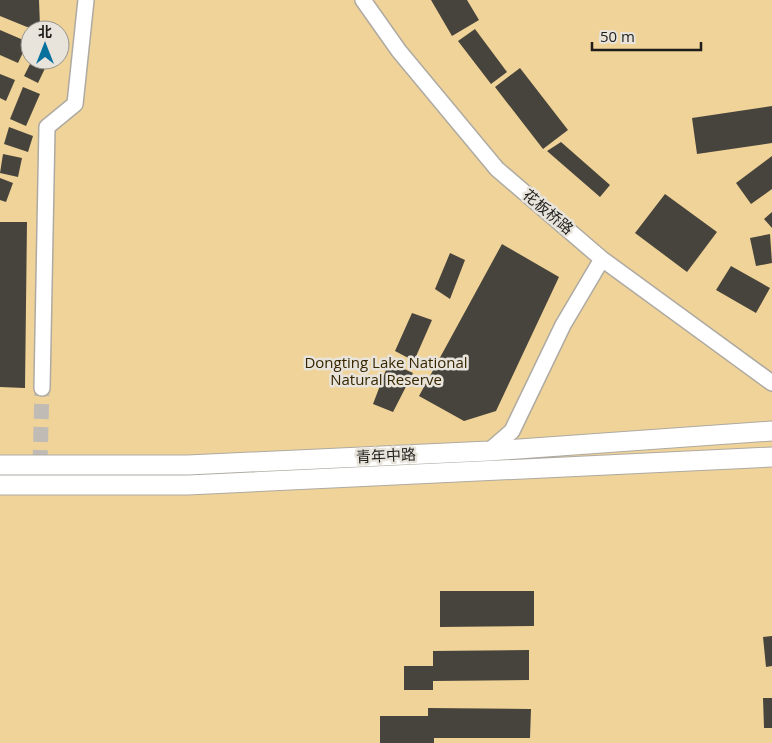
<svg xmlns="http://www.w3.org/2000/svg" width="772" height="743" font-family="'Open Sans','Noto Sans SC',sans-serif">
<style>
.green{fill:#f0d398;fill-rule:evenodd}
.building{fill:#47443d}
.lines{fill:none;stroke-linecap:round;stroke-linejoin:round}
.minor-tunnel{stroke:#c0bcb5;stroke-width:15;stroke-dasharray:15 8;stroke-linecap:butt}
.minor-casing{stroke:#aeaaa2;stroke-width:18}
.major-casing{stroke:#aeaaa2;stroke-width:21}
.minor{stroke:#fff;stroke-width:15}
.major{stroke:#fff;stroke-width:19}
.labels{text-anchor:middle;stroke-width:5;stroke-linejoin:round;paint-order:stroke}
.street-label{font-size:15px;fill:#1e1d1a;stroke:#e8e4dc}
.park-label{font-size:15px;fill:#372600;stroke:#e8e4dc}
</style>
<rect width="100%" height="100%" fill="#e8e4dc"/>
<!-- green -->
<path class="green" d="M0,0H772V743H0ZM30,30H60V60H30Z"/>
<!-- building -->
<path class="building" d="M0,0H39L40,26L27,27L0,16Z
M431,0H467L479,20L452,36Z
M475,29L507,72L491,84L458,41Z
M0,30L28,42L18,63L0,55Z
M32,60H49L38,83L24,76Z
M520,68L568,130L543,149L495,87Z
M0,74L15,80L6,101L0,98Z
M23,87L40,94L26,126L10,119Z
M772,106V143L697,154L692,118Z
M9,127L33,136L28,152L4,144Z
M561,142L610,185L600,197L547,151Z
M3,154L22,158L18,177L0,173Z
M772,156V189L751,204L736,183Z
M0,178L13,183L6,202L0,200Z
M665,194L717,232L687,272L635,233Z
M772,212V228L764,219Z
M0,222H27L25,388L0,387Z
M770,234L772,263L756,266L750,238Z
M502,244L559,277L496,411L464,421L419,396Z
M450,253L465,260L450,299L435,289Z
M731,266L770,288L756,313L716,290Z
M412,313L432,320L414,361L395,351Z
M389,362L413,373L393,412L373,404Z
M440,591H534V626L440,627Z
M772,636V666L766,667L763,637Z
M529,650V680L433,681V690H404V666H433V651Z
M763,698H772V728H764Z
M428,708L531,709L530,738H434V743H380V716H428Z"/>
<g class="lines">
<!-- minor-tunnel -->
<path class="minor-tunnel" d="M40,465L42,388"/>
<defs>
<path id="minor" d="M363,0L399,51L497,169L602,259L772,383
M42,388L47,127L75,104L86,0
M489,451L512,431L563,325L602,259"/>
<path id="major" d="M0,465H188L489,451L772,431
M0,485H188L772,457"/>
</defs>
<!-- minor casing -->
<use href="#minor" class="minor-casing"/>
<!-- major casing -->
<use href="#major" class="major-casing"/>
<!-- minor -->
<use href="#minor" class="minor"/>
<!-- major -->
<use href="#major" class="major"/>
</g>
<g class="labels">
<!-- street labels -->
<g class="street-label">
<text transform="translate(548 212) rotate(40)" y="5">花板桥路</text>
<text transform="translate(386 456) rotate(-3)" y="5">青年中路</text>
</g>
<!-- park labels -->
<g class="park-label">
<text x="386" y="368">Dongting Lake National<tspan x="386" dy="17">Natural Reserve</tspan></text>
</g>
</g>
<!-- north arrow -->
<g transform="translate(45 45)"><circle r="24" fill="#e8e4dc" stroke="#97948e"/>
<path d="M0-4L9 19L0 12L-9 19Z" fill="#07719d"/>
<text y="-8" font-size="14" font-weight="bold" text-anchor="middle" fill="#1e1d1a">北</text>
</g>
<!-- scale -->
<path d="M592 42v8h109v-8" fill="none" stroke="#1e1d1a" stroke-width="2.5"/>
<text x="600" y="42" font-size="15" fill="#1e1d1a" stroke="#e8e4dc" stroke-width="4" paint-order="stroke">50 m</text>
</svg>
